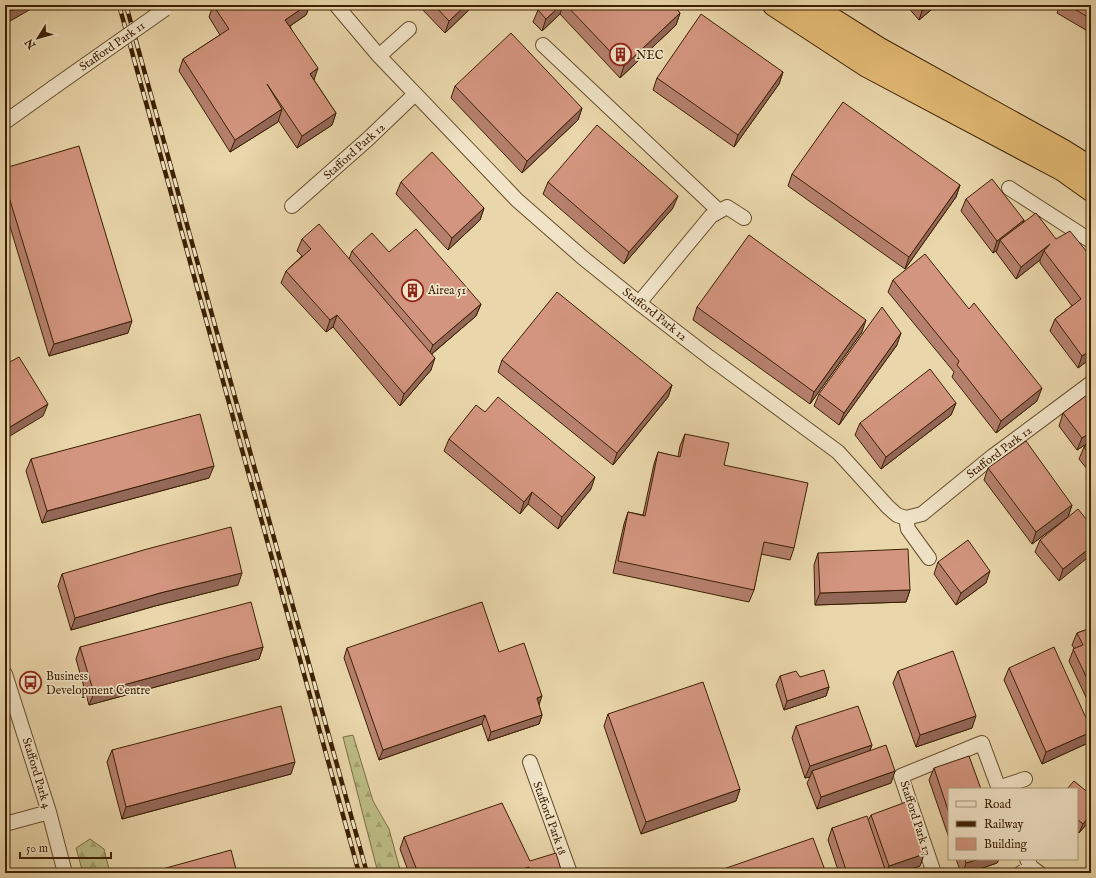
<svg xmlns="http://www.w3.org/2000/svg" width="1096" height="878" font-family="'IM FELL English',serif">
<style>
.forest{fill:url(#forest-firs);stroke:#7c6e44}
.lines{fill:none;stroke-linecap:round;stroke-linejoin:round}
.minor-casing{stroke:#674e2d;stroke-width:16}
.trunk-casing{stroke:#3c2003;stroke-width:24}
.minor{stroke:#f1e4c8;stroke-width:14}
.trunk{stroke:#e4bb75;stroke-width:22}
.rail-casing{stroke:#3c2003;stroke-width:4.5}
.rail{stroke:#f1e4c8;stroke-width:3;stroke-dasharray:9;stroke-linecap:butt}
.minor-bridge-casing{stroke:#674e2d;stroke-width:16;stroke-linecap:butt}
.minor-bridge{stroke:#f1e4c8;stroke-width:14}
.wall{fill:#b5806d;stroke:#3c2003}
.shaded-wall{fill:#946859;stroke:#3c2003}
.building{fill:#d3957f;stroke:#3c2003}
.labels{text-anchor:middle;stroke-width:3.5;stroke-linejoin:round;paint-order:stroke}
.street-label{font-size:12px;fill:#3c2003;stroke:#f1e4c8}
.poi-label{font-size:12px;fill:#3c2003;stroke:#f1e4c8;text-anchor:start}
</style>
<defs>
<pattern id="forest-firs" width="22" height="20" patternUnits="userSpaceOnUse"><rect width="22" height="20" fill="#bcbc84"/><path d="M5 1l3.5 6h-7zM16 11l3.5 6h-7z" fill="#a2a170"/></pattern>
</defs>
<rect width="100%" height="100%" fill="#e9d6aa"/>
<filter id="stains"><feTurbulence type="fractalNoise" baseFrequency=".005" numOctaves="4"/><feColorMatrix values="0 0 0 0 .2 0 0 0 0 .09 0 0 0 0 .02 0 0 0 .5 -.17"/></filter>
<radialGradient id="worn" r=".72"><stop offset=".6" stop-color="#630" stop-opacity="0"/><stop offset="1" stop-color="#630" stop-opacity=".3"/></radialGradient>
<!-- forest -->
<path class="forest" d="M353,735L373,801L389,829L401,873H378L343,737Z
M90,839L104,849L110,873H83L76,848Z"/>
<g class="lines">
<defs>
<path id="minor" d="M336,5L379,56L517,200L582,257L639,303L709,357L838,452L888,507L897,515L906,518L908,529L929,558
M543,45L719,211
M379,56L409,29
M5,122L54,87
M1009,188L1091,241
M292,206L368,139L415,94
M639,303L711,216L727,207L744,218
M906,518L922,514L993,456L1091,383
M5,674L49,812L65,873
M530,762L570,873
M998,788L1025,779
M5,824L49,812
M1027,859L1031,867L1039,873
M934,873L901,776L982,743L999,789
M1021,873L1031,867"/>
<path id="trunk" d="M774,5L867,66L1063,170L1091,190
M810,5L878,48L1062,150L1091,168"/>
</defs>
<!-- minor casing -->
<use href="#minor" class="minor-casing"/>
<!-- trunk casing -->
<use href="#trunk" class="trunk-casing"/>
<!-- minor -->
<use href="#minor" class="minor"/>
<!-- trunk -->
<use href="#trunk" class="trunk"/>
<defs>
<path id="rail" d="M119,5L359,873
M126,5L367,873"/>
</defs>
<!-- rail casing -->
<use href="#rail" class="rail-casing"/>
<!-- rail -->
<use href="#rail" class="rail"/>
<defs>
<path id="minor-bridge" d="M54,87L165,9"/>
</defs>
<!-- minor-bridge casing -->
<use href="#minor-bridge" class="minor-bridge-casing"/>
<!-- minor-bridge -->
<use href="#minor-bridge" class="minor-bridge"/>
</g>
<!-- wall -->
<path class="wall" d="M213,5H310L306,15L290,26L314,80L336,113L332,125L297,148L278,120V122L230,152L179,71L183,59L220,35L209,17Z
M418,5H474L445,33Z
M543,5H673L680,13L676,25L620,78L560,14L542,31L533,22L538,10Z
M906,5H937L919,20Z
M1060,5H1091V33L1057,13Z
M783,72L779,84L734,147L653,90L657,78Z
M455,86L582,108L578,120L522,173L451,98Z
M5,168L128,333L49,356L5,210Z
M792,174L960,185L956,197L905,269L788,186Z
M401,182L484,208L480,220L448,250L396,194Z
M548,182L673,208L624,264L543,194Z
M966,199L1024,220L1023,223L1091,257V358L1078,368L1050,331L1055,319L1072,306L1040,263V260L1016,279L996,252L997,250L993,253L961,211Z
M302,239L349,259L352,251L389,252L481,304L476,316L432,354L431,370L400,406L333,327L326,332L281,283L286,271L302,256L297,251Z
M893,280L1037,401L996,433L952,377L954,372L888,292Z
M697,307L862,332L810,404L693,320Z
M897,345L839,425L814,406L819,394Z
M502,360L672,385L668,397L613,465L498,372Z
M956,403L951,415L881,469L855,435L860,423Z
M485,412L591,489L558,529L528,504L520,514L444,451L449,439Z
M1063,413L1091,441L1077,450L1059,426Z
M685,434L724,465L794,548L790,560L761,554L754,590L749,602L613,573L624,524L628,512L643,515L654,464L658,452L678,457L680,446Z
M1091,442V474L1079,459L1084,447Z
M31,459L209,478L42,523L26,471Z
M988,468L1072,505L1068,517L1032,544L984,480Z
M1091,525L1059,581L1035,552L1040,540Z
M818,553L910,590L906,602L815,605L814,565Z
M938,562L986,583L956,605L934,574Z
M62,574L238,585L155,606L71,630L58,586Z
M1091,628V708L1069,661L1074,648L1072,645L1077,633Z
M80,647H263L259,659L89,705L76,659Z
M347,648L499,652L539,705L542,715L539,724L488,741L482,724L379,760L344,658Z
M1009,668L1088,743L1042,764L1004,680Z
M898,671L972,728L916,747L893,683Z
M780,676L800,677L829,687L826,696L784,710L776,685Z
M608,714L740,789L736,801L641,834L604,726Z
M796,726L872,745L870,750L891,783L817,809L807,783L810,777L805,778L792,738Z
M112,750L291,774L122,819L107,762Z
M934,768L949,789V838L929,780Z
M1077,789L1091,795V819L1079,833L1077,831Z
M871,815L924,854L920,866L899,873H839L828,840L832,828L868,821Z
M404,837L530,861L562,873H409L400,849Z
M956,859H999L997,863L968,873H961Z"/>
<!-- shaded-wall -->
<path class="shaded-wall" d="M21,5H38L5,24V14Z
M307,5H310L306,15L281,32L285,20Z
M466,5H474L445,33L449,21Z
M561,5H563L560,14L542,31L546,19Z
M929,5H937L919,20L922,11Z
M680,13L676,25L620,78L624,66Z
M318,68L314,80L310,74Z
M783,72L779,84L734,147L738,135Z
M582,108L578,120L522,173L527,161Z
M282,109L278,122L230,152L235,140Z
M336,113L332,125L297,148L302,136Z
M960,185L956,197L905,269L909,257Z
M678,196L673,208L624,264L629,252Z
M484,208L480,220L448,250L452,238Z
M1024,220L1020,232L1000,240L997,250L993,253L997,241Z
M1050,244L1044,251L1040,260L1016,279L1021,267Z
M8,271L5,279V273Z
M481,304L476,316L428,357L433,345Z
M337,315L333,327L326,332L330,320Z
M866,320L862,332L810,404L814,392Z
M132,321L128,333L49,356L54,344Z
M901,333L897,345L839,425L844,413Z
M1091,350V358L1078,368L1082,356Z
M435,358L431,370L400,406L404,394Z
M672,385L668,397L613,465L617,453Z
M1042,388L1037,401L996,433L1001,421Z
M956,403L951,415L881,469L886,457Z
M48,404L43,416L5,439V430Z
M1091,432V441L1077,450L1082,438Z
M214,466L209,478L42,523L47,511Z
M595,477L591,489L558,529L562,517Z
M532,492L528,504L520,514L524,502Z
M1072,505L1068,517L1032,544L1036,532Z
M1091,547V555L1059,581L1063,569Z
M990,571L986,583L956,605L961,593Z
M242,573L238,585L155,606L71,630L75,618L160,593Z
M910,590L906,602L815,605L820,593Z
M263,647L259,659L89,705L94,693Z
M829,687L826,696L784,710L787,701Z
M542,696L539,705L537,698Z
M485,715L482,724L379,760L383,750Z
M542,715L539,724L488,741L491,732Z
M976,716L972,728L916,747L920,735Z
M1091,732V734L1088,743L1042,764L1046,752Z
M872,745L867,757L812,771L810,777L805,778L810,766Z
M295,762L291,774L122,819L126,807Z
M895,771L891,783L817,809L821,797Z
M740,789L736,801L641,834L646,822Z
M1091,814V819L1079,833L1083,824Z
M924,854L920,866L899,873H886L889,866Z
M979,859H999L997,863L968,873H963L966,863Z
M529,867L527,873H510Z
M885,869L883,873H871Z"/>
<!-- building -->
<path class="building" d="M5,5H21L5,14Z
M213,5H307L285,20L318,68L310,74L336,113L302,136L267,84L282,109L235,140L183,59L229,29Z
M434,5H466L449,21Z
M543,5H561L546,19L538,10Z
M566,5H673L680,13L624,66Z
M917,5H929L922,11Z
M1068,5H1091V19Z
M701,14L783,72L738,135L657,78Z
M511,33L582,108L527,161L455,86Z
M843,102L960,185L909,257L792,174Z
M597,125L678,196L629,252L548,182Z
M79,146L132,321L54,344L5,184V168Z
M432,152L484,208L452,238L401,182Z
M992,179L1024,220L997,241L966,199Z
M1036,213L1056,239L1070,231L1091,257V350L1082,356L1055,319L1081,299L1044,251L1050,244L1021,267L1000,240Z
M319,224L435,358L404,394L337,315L330,320L286,271L311,249L302,239Z
M416,229L481,304L433,345L352,251L372,233L389,252Z
M749,235L866,320L814,392L697,307Z
M925,254L969,309L974,303L1042,388L1001,421L957,365L959,361L893,280Z
M5,266L8,271L5,273Z
M557,292L672,385L617,453L502,360Z
M882,307L901,333L844,413L819,394Z
M19,357L48,404L5,430V362L6,364Z
M930,369L956,403L886,457L860,423Z
M1091,392V432L1082,438L1063,413Z
M498,397L595,477L562,517L532,492L524,502L449,439L476,405L485,412Z
M200,414L214,466L47,511L31,459Z
M685,434L729,443L724,465L808,483L794,548L764,542L754,590L618,561L628,512L645,516L658,452L680,457Z
M1026,441L1072,505L1036,532L988,468Z
M1091,442V457L1084,447Z
M1078,509L1091,525V547L1063,569L1040,540Z
M231,527L242,573L160,593L75,618L62,574L147,549Z
M968,540L990,571L961,593L938,562Z
M908,549L910,590L820,593L818,553Z
M251,602L263,647L94,693L80,647Z
M482,602L499,652L524,643L542,696L537,698L542,715L491,732L485,715L383,750L347,648Z
M1091,628V687L1073,649L1083,645L1077,633Z
M1054,647L1091,729V732L1046,752L1009,668Z
M953,651L976,716L920,735L898,671Z
M824,670L829,687L787,701L780,676L796,671L800,677Z
M703,682L740,789L646,822L608,714Z
M281,706L295,762L126,807L112,750Z
M858,706L872,745L810,766L796,726Z
M886,745L895,771L821,797L812,771Z
M969,756L981,789H949V813L934,768Z
M1074,781L1091,795V814L1083,824L1077,819V789H1067Z
M906,802L924,854L889,866L871,815Z
M502,803L530,861L556,853L562,873H531L529,867L510,873H418L404,837Z
M867,816L885,869L871,873H847L832,828Z
M813,838L826,873H712Z
M231,850L237,873H148Z
M965,859H979L966,863Z"/>
<!-- icons -->
<defs>
<symbol id="building-ring" viewBox="-11 -11 22 22"><circle r="9.5" fill="#f1e4c8" stroke="#8f2418" stroke-width="1.5"/><path d="M-4-6H4V6H1V3H-1V6H-4ZM-2.5-4.3h1.7v1.8h-1.7ZM.8-4.3h1.7v1.8H.8ZM-2.5-1h1.7V.8h-1.7ZM.8-1h1.7V.8H.8Z" fill="#8f2418"/></symbol>
<symbol id="bus-ring" viewBox="-11 -11 22 22"><circle r="9.5" fill="#f1e4c8" stroke="#8f2418" stroke-width="1.5"/><path d="M-5-6H5V4H4V6H2V4H-2V6H-4V4H-5ZM-3.5-4V0h7V-4ZM-3.5 1.2v1.5H-2V1.2ZM2 1.2v1.5H3.5V1.2Z" fill="#8f2418"/></symbol>
</defs>
<g fill-rule="evenodd">
<use href="#building-ring" x="608" y="42" width="25" height="25"/>
<use href="#building-ring" x="400" y="278" width="25" height="25"/>
<use href="#bus-ring" x="18" y="670" width="25" height="25"/>
</g>
<g class="labels">
<!-- street labels -->
<g class="street-label">
<text transform="translate(112 46) rotate(-35)" y="4">Stafford Park 11</text>
<text transform="translate(354 151) rotate(-42)" y="4">Stafford Park 12</text>
<text transform="translate(655 314) rotate(38)" y="4">Stafford Park 12</text>
<text transform="translate(999 452) rotate(-37)" y="4">Stafford Park 12</text>
<text transform="translate(37 773) rotate(73)" y="4">Stafford Park 4</text>
<text transform="translate(550 818) rotate(70)" y="4">Stafford Park 18</text>
<text transform="translate(916 818) rotate(72)" y="4">Stafford Park 17</text>
</g>
<!-- poi labels -->
<g class="poi-label">
<text x="636" y="59">NEC</text>
<text x="428" y="294">Airea 51</text>
<text x="46" y="680">Business<tspan x="46" dy="14">Development Centre</tspan></text>
</g>
</g>
<!-- margin -->
<rect width="1096" height="878" fill="none" stroke="#e9d6aa" stroke-width="20"/>
<rect x="6" y="6" width="1084" height="866" fill="none" stroke="#3c2003" stroke-width="2"/>
<rect x="10" y="10" width="1076" height="858" fill="none" stroke="#3c2003"/>
<!-- legend -->
<rect x="948" y="788" width="130" height="72" fill="#f1e4c8" stroke="#a99679"/>
<rect x="956" y="801" width="20" height="6" fill="#f1e4c8" stroke="#a99679"/>
<text x="984" y="808" font-size="12" fill="#3c2003">Road</text>
<rect x="956" y="821" width="20" height="6" fill="#3c2003" stroke="#a99679"/>
<text x="984" y="828" font-size="12" fill="#3c2003">Railway</text>
<rect x="956" y="838" width="20" height="12" fill="#d3957f" stroke="#a99679"/>
<text x="984" y="848" font-size="12" fill="#3c2003">Building</text>
<!-- north arrow -->
<g transform="translate(38 38) rotate(233)" stroke="#f1e4c8" stroke-width="3" paint-order="stroke">
<path d="M0-3L7 15L0 10L-7 15Z" fill="#3c2003"/>
<text y="-6" font-size="11" font-weight="bold" text-anchor="middle" fill="#3c2003">N</text>
</g>
<!-- scale -->
<path d="M20 852v6h91v-6" fill="none" stroke="#3c2003" stroke-width="2"/>
<text x="26" y="852" font-size="12" fill="#3c2003" stroke="#f1e4c8" stroke-width="3" paint-order="stroke">50 m</text>
<rect width="100%" height="100%" filter="url(#stains)"/>
<rect width="100%" height="100%" fill="url(#worn)"/>
</svg>
